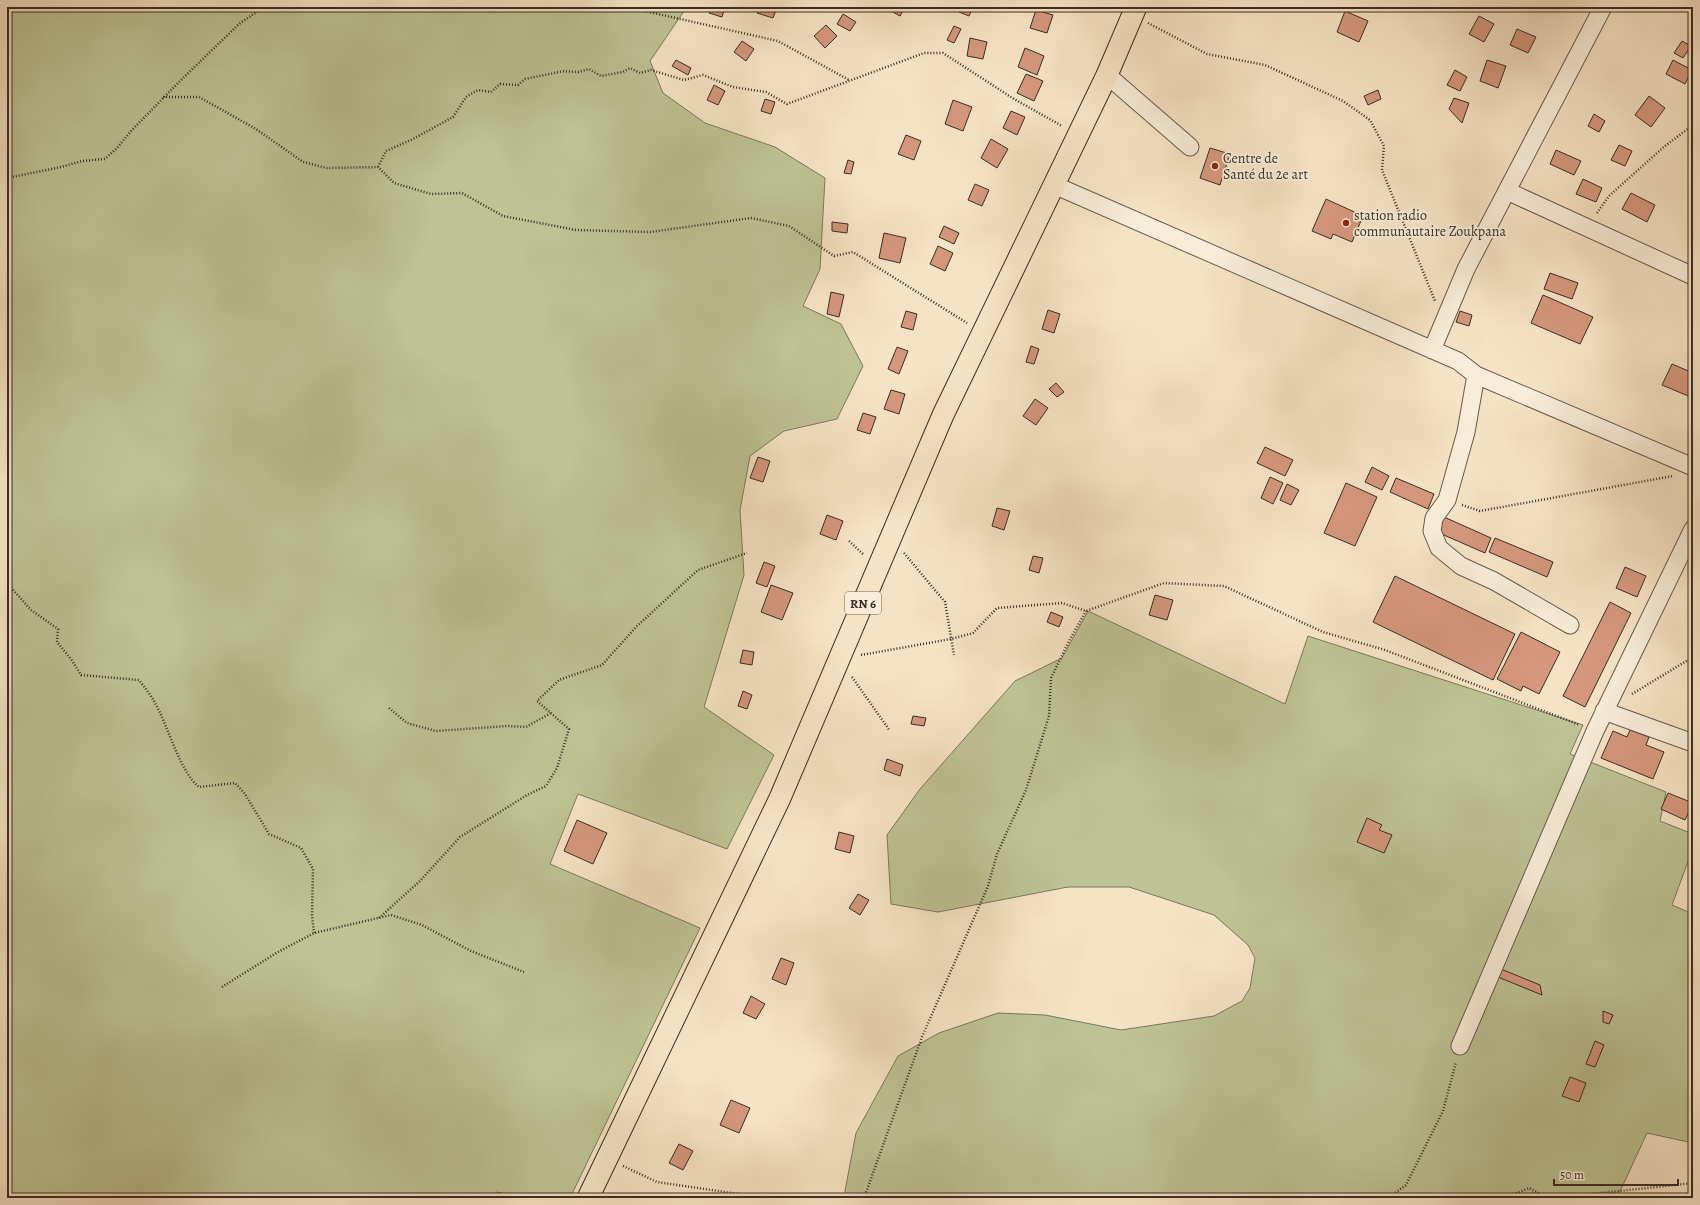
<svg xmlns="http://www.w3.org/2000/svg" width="1700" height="1205" font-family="Alegreya,serif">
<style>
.green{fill:#bdc394;stroke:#7c785c}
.building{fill:#d5977c;stroke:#3a2d25}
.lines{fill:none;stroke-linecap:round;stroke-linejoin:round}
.minor-casing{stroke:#695a4d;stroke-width:19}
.major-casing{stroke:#3a2d25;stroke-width:23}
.path{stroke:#3a2d25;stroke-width:2.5;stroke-dasharray:1 2;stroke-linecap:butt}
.minor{stroke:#f9edd9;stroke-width:17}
.major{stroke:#f6e3c5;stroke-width:21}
.poi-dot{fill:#8f2418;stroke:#f9edd9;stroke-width:1.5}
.labels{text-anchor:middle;stroke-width:3.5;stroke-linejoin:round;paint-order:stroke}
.shield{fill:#f9edd9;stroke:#73675b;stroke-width:1}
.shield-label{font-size:13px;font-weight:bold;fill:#3a2d25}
.poi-label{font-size:14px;fill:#3a2d25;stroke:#f9edd9;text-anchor:start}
</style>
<rect width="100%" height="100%" fill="#f6e3c5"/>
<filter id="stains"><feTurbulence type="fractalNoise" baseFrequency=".005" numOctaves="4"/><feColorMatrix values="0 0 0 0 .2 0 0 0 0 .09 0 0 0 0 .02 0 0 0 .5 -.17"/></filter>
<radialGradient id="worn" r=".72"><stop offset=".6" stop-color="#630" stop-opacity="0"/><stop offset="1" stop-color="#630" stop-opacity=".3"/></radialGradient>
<!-- green -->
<path class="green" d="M7,7H697L684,11L650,61L663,93L705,123L775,147L825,178L820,269L803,306L841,324L863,366L837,419L784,431L750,456L740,510L744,575L704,707L774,755L727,849L578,794L550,864L700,928L570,1198H527L496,1192L492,1198H7Z
M1088,611L1285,704L1308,636L1583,725L1570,754L1666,792L1660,821L1693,834V848L1672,905L1693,914V1143L1647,1133L1617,1198H848L845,1191L856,1133L898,1056L939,1033L998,1013L1045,1015L1121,1030L1214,1016L1242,1001L1250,988L1255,958L1248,945L1214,915L1129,887H1068L938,912L891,904L887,835L920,789L1015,681L1062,658Z"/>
<!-- building -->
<path class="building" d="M710,7H725L722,17L709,13Z
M759,7H777L773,18L757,13Z
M884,7H905L900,16Z
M961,7H973L969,16L959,12Z
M1036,10L1053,15L1047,33L1030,28Z
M1345,11L1368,21L1359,42L1337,32Z
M843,14L856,22L850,31L837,24Z
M1479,16L1494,24L1484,42L1469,34Z
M826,25L837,36L825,48L814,36Z
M954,26L961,29L954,43L947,40Z
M1517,29L1536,37L1528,53L1510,45Z
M970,38L987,42L983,59L967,56Z
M742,41L754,49L746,61L734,52Z
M1682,41L1691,46L1683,58L1674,53Z
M1025,48L1044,56L1037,75L1018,67Z
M676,60L691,68L688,75L672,66Z
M1487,60L1506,66L1498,88L1480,81Z
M1673,60L1692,70L1685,84L1666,74Z
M1455,70L1467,77L1460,91L1447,85Z
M1026,74L1043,81L1034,101L1017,93Z
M714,85L725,91L718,105L707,100Z
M1378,90L1381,99L1368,105L1364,96Z
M1649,96L1665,108L1651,127L1635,115Z
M1454,98L1469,103L1462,123L1449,109Z
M765,99L775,102L771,114L761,111Z
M953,100L972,107L963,131L945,124Z
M1011,111L1025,117L1017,135L1003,128Z
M1594,114L1605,121L1599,132L1588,126Z
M906,135L921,141L914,160L898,154Z
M991,139L1008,149L997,168L981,158Z
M1619,145L1632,151L1625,166L1611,160Z
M1210,148L1230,154L1220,185L1200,178Z
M1556,150L1581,161L1574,175L1550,164Z
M848,160L854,162L851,174L844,173Z
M1583,179L1602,188L1596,202L1576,194Z
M975,184L989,190L982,206L968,200Z
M1631,193L1655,205L1647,222L1622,209Z
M1326,199L1363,216L1352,242L1333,234L1331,239L1312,231Z
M832,222L848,224L847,233L832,231Z
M944,226L959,233L954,244L939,237Z
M884,233L906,238L900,263L879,258Z
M938,246L953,253L945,271L930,264Z
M1550,273L1578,283L1572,299L1544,289Z
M831,292L844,295L839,317L827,314Z
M1543,295L1593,317L1580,344L1531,323Z
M1048,310L1060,314L1054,333L1042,329Z
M906,311L917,314L913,330L901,327Z
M1460,311L1472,315L1469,326L1456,322Z
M1031,346L1039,349L1034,364L1026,362Z
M897,347L908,351L899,374L888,369Z
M1672,364L1693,373V398L1662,385Z
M1056,383L1064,392L1057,397L1049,389Z
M891,390L905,394L899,414L884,409Z
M1035,399L1048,408L1036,425L1023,416Z
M863,413L876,417L870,434L857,430Z
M1265,447L1293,460L1285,476L1257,463Z
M758,457L770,461L763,482L750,478Z
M1372,467L1389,476L1382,490L1365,482Z
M1270,477L1283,483L1273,504L1261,498Z
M1396,478L1434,494L1428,509L1390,492Z
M1346,483L1377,497L1355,546L1324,533Z
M1287,484L1299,490L1291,505L1280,500Z
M997,508L1010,511L1004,530L992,526Z
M827,515L843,521L836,540L820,534Z
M1444,517L1491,538L1485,553L1437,532Z
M1495,538L1553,562L1547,577L1489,552Z
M1033,556L1043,558L1039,573L1029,570Z
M764,562L775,566L767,587L756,583Z
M1625,567L1646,576L1637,597L1616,588Z
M1395,576L1515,634L1493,680L1373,622Z
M771,585L793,593L782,620L761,612Z
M1155,595L1173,600L1167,620L1149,615Z
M1610,602L1631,613L1585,707L1563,696Z
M1051,612L1063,617L1059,627L1047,622Z
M1521,632L1560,652L1539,694L1523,686L1521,691L1497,679Z
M743,650L754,652L752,665L740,663Z
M743,691L752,695L747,709L738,706Z
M913,716L926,718L924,726L911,724Z
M1630,730L1649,737L1646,745L1664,752L1653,779L1601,758L1613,731L1627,737Z
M887,759L903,765L900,776L884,770Z
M1668,793L1693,803L1685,820L1661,809Z
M1367,818L1382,825L1379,830L1392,835L1384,853L1357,842Z
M577,820L607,833L593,864L564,851Z
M839,832L854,836L850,853L835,849Z
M858,894L869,900L860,915L849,908Z
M781,958L794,963L786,985L772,979Z
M1496,967L1540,985L1542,995L1493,975Z
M751,996L765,1004L756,1019L743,1013Z
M1603,1011L1613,1015L1609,1024L1603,1022Z
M1595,1041L1604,1045L1595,1067L1586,1064Z
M1570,1077L1586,1083L1579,1102L1562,1096Z
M731,1100L750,1108L739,1133L720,1125Z
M679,1144L693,1151L683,1170L669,1163Z"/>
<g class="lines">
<defs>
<path id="minor" d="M1107,75L1190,147
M1054,185L1458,361L1476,375L1693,467
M1507,191L1693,276
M1432,350L1466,269L1603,7
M1476,375L1466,432L1447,500L1434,518L1432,531L1439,548L1461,566L1494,581L1570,625
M1604,711L1693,743
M1460,1046L1595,731L1693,529"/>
<path id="major" d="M588,1198L780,798L943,415L1107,75L1136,7"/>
</defs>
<!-- minor casing -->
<use href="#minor" class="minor-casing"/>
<!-- major casing -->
<use href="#major" class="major-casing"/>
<!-- path -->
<path class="path" d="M627,7L778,41L849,80
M1148,23L1207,54L1265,65L1343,101L1370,120L1384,146L1382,170L1435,301
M163,97H199L256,129L303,162L327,168L378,167L394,183L431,194L462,193L503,216L576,230L650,232L751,218L789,226L834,256L853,252L967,323
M378,167L386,151L413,139L453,117L466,97L478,90L491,92L500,84L518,85L525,79L564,71L578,72L589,69L601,76L623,72L630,68L640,73L651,70L684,80L703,75L733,87L766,92L787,104L924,53H943L1014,99L1062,126
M7,178L61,167L82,161L105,159L117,148L132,130L181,80L239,24L264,7
M1597,213L1609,196L1665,146L1693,125
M1462,505L1480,511L1673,476
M849,541L864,555
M904,553L945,602L954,655
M7,583L31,610L58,629L57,642L71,659L81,675L139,680C145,688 151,695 155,703C168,726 180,772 199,787L235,783L245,794L269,834L301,848L313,869L312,915L314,933
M861,655L951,639L973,633L997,608L1062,603L1086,611L1164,583L1224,586L1323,632L1385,650L1580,725
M852,677L890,731
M1632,694L1693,657
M389,708L407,723L436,731L507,726L526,727L551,713
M379,918L420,881L460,837L527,795L546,786L557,768L569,729L537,701L559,680L602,665L636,627L698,570L747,553
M222,987L278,952L314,933L391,915L422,925L471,951L524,972
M623,1166L657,1182L766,1198
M864,1198L922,1037L988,886L997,854L1026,790L1049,716L1051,678L1069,641L1086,611
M1388,1198L1406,1185L1443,1111L1456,1062
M1505,1198L1529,1188L1548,1198
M1555,1198L1693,1183"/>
<!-- minor -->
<use href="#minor" class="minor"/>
<!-- major -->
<use href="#major" class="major"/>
</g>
<!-- markers -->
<g class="poi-dot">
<circle cx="1215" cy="166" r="4"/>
<circle cx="1346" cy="223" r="4"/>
</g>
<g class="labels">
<!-- shield labels -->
<rect class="shield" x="845" y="592" width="36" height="22" rx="3"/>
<g class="shield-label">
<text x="863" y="608">RN 6</text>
</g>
<!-- poi labels -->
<g class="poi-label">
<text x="1223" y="163">Centre de<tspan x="1223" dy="16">Santé du 2e art</tspan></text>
<text x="1354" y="220">station radio<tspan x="1354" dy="16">communautaire Zoukpana</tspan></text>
</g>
</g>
<!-- margin -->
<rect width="1700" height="1205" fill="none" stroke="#f6e3c5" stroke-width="24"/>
<rect x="8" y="8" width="1684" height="1189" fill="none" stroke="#3a2d25" stroke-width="2"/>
<rect x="12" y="12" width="1676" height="1181" fill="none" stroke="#3a2d25"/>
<!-- scale -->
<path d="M1554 1179v6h124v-6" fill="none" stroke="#3a2d25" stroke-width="2"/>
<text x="1560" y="1179" font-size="12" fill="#3a2d25" stroke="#f9edd9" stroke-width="3" paint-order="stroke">50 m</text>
<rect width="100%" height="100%" filter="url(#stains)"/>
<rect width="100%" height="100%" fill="url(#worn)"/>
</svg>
